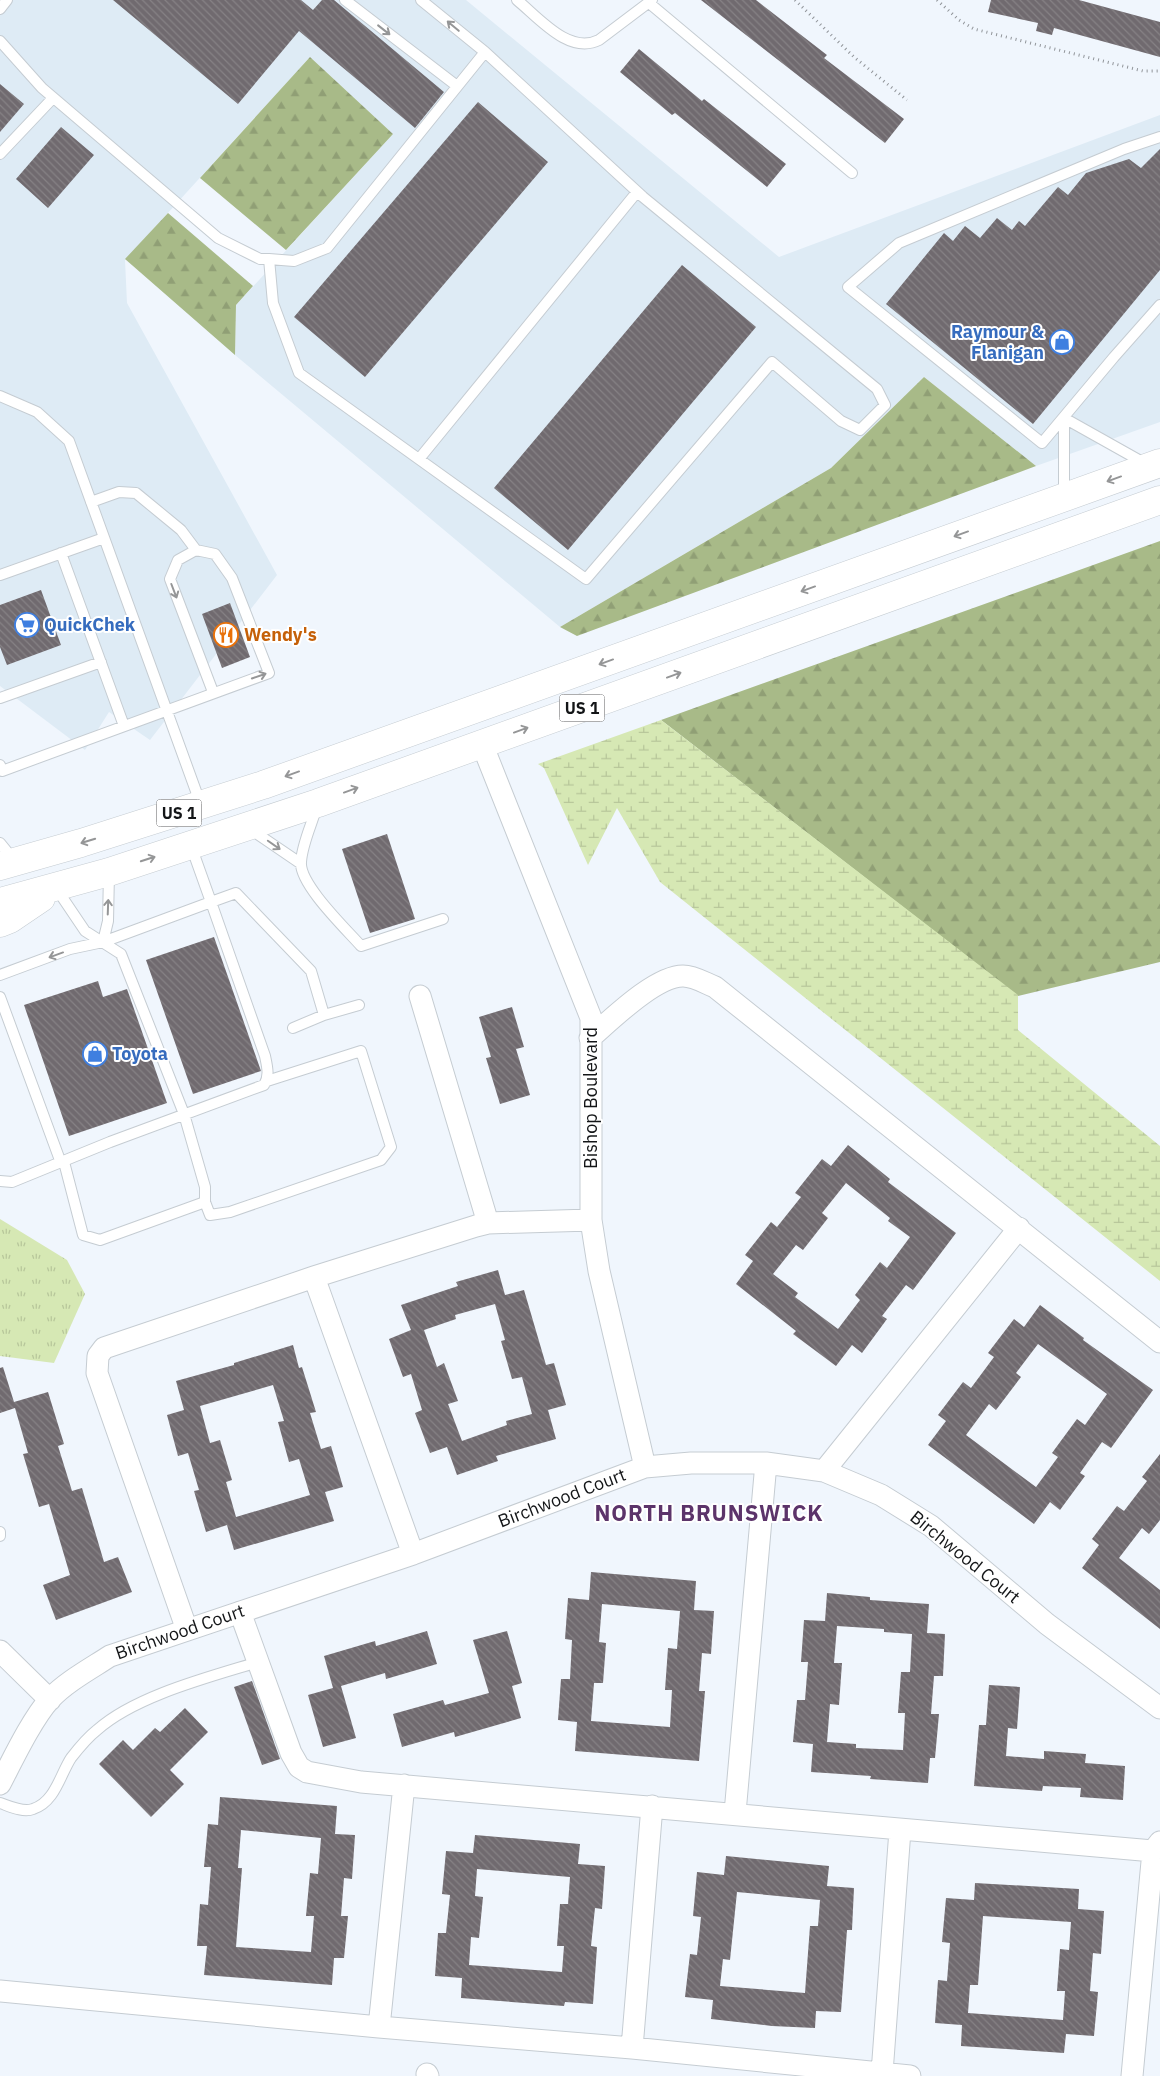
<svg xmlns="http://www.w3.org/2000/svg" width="1160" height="2076" font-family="'IBM Plex Sans',sans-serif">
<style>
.built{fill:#deebf5}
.grass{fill:url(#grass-tufts)}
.forest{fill:url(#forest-firs)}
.wetland{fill:url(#wetland-marsh)}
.building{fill:url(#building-back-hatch);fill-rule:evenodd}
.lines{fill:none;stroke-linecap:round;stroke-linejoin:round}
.service-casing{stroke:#c5ccd2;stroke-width:12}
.minor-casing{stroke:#c5ccd2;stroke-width:23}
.trunk-casing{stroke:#c5ccd2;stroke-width:29}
.path{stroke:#909499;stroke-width:3;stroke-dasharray:1 4;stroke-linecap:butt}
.service{stroke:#fff;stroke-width:10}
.minor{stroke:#fff;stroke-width:21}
.trunk{stroke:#fff;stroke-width:28}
.oneway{stroke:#959697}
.labels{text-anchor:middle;stroke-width:4;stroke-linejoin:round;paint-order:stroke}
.shield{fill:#fff;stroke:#5a5b5d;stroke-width:1}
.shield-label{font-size:16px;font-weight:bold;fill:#131517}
.shop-label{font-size:18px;font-weight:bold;fill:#366cbe;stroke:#fff;text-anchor:start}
.food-label{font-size:18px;font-weight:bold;fill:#c56008;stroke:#fff;text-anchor:start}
.street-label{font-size:18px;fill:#131517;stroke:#fff}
.district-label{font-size:22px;font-weight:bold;letter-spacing:1px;fill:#5c346a;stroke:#fff}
</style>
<defs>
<pattern id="grass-tufts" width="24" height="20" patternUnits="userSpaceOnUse" patternTransform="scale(1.25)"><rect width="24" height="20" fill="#d6e8b4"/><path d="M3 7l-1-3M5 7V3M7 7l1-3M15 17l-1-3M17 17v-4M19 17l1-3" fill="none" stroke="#b7c69a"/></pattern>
<pattern id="forest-firs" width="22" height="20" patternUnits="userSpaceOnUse" patternTransform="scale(1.25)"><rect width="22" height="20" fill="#a8ba88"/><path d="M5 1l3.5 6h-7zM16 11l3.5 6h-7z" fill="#909f75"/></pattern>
<pattern id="wetland-marsh" width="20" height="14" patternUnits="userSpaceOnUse" patternTransform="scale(1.25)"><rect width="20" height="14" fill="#d6e8b4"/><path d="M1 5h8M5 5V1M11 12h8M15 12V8" fill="none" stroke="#b7c69a"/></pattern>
<pattern id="building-back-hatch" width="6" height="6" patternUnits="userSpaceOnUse" patternTransform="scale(1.25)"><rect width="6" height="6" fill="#706a6f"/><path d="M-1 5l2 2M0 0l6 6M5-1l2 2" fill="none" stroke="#868285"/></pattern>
</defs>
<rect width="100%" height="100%" fill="#f0f6fd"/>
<!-- built -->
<path class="built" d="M0,0H466L779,257L1160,115V422L1036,466L924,377L831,468L560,627L235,355L236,305L393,134L310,57L125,260L127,303L277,575L150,740L109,712L85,750L0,686Z"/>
<!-- grass -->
<path class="grass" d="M0,1219L67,1260L85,1294L54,1363L0,1356Z"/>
<!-- forest -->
<path class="forest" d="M310,57L393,134L286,250L200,178Z
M168,213L253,286L236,305L235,355L125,259Z
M924,377L1036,466L577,636L560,627L831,468Z
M1160,541V962L1018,996L661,720Z"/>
<!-- wetland -->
<path class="wetland" d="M661,720L1018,995V1030L1160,1146V1281L660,882L617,808L588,865L544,768L538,764Z"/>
<!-- building -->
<path class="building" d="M113,0H301L313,10L322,0H334L444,92L415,128L299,31L238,104Z
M701,0H756L827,55L824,58L904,119L885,143Z
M991,0H1079L1160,22V57L1054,28L1052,35L1036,31L1038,23L988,12Z
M639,49L702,101L704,99L786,164L767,187L675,113L672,115L620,72Z
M0,84L24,104L0,132Z
M478,102L548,162L365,377L294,317Z
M61,127L94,155L48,208L16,179Z
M1160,149V270L1033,424L886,304L944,233L953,241L965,226L980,238L997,218L1012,230L1019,221L1025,226L1058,187L1068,195L1086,173L1129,159L1141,168Z
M682,265L756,327L568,550L494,488Z
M41,590L61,645L7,665L0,647V605Z
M230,603L250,657L222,668L202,614Z
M387,834L415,919L370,933L342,849Z
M214,937L261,1071L193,1094L146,960Z
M98,981L103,997L127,989L167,1103L69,1136L24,1005Z
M512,1007L524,1047L516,1049L530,1095L500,1104L486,1058L491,1057L479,1017Z
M848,1145L890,1179L888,1182L956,1233L913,1290L906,1285L882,1316L887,1319L862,1353L852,1345L836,1366L793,1334L796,1331L736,1284L753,1261L745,1255L771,1222L777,1227L801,1197L795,1193L822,1159L831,1166ZM846,1183L890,1218L888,1221L910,1237L887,1268L880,1262L855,1295L860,1300L838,1329L795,1297L798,1293L773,1274L796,1245L803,1250L828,1218L822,1213Z
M498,1270L505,1295L524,1290L546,1365L554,1363L566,1405L548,1410L556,1439L496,1456L498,1461L457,1475L447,1447L430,1453L415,1413L422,1410L411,1374L403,1377L389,1339L411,1330L401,1305L458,1286L456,1282ZM495,1304L505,1340L501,1341L512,1379L522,1377L532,1414L506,1421L507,1425L462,1441L448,1404L458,1401L444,1363L437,1367L424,1330L456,1319L455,1315Z
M1040,1305L1084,1338L1083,1340L1153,1390L1111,1448L1102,1442L1080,1473L1085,1476L1060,1510L1050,1502L1034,1524L928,1445L946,1421L938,1415L963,1382L971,1388L994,1357L988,1353L1014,1319L1024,1327ZM1038,1344L1107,1394L1085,1425L1077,1419L1052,1453L1058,1457L1036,1487L966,1435L989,1404L996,1410L1021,1377L1016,1373Z
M293,1345L299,1368L302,1367L316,1412L310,1413L321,1449L331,1446L343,1487L325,1492L334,1521L234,1550L227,1525L206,1532L194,1491L199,1490L188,1453L178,1456L167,1415L184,1410L176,1381L234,1365V1363ZM273,1385L284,1421L278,1422L289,1462L299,1459L310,1495L236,1517L226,1482L232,1480L220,1440L210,1443L200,1406Z
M3,1367L14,1402L48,1392L64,1444L58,1446L72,1491L82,1488L104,1562L118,1557L132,1592L56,1620L43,1585L70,1575L49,1504L39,1507L23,1454L28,1453L15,1408L0,1413V1368Z
M1160,1454V1520L1149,1534L1142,1528L1119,1558L1160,1590V1629L1082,1568L1099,1545L1092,1539L1117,1506L1124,1511L1147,1481L1142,1477Z
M591,1572L696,1581L694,1610L714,1611L711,1654L702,1653L699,1691H705L699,1761L575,1751L577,1722L558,1720L561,1679H570L572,1640L565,1639L568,1598L589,1600ZM602,1604L680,1611L677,1649L668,1648L665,1690H672L670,1727L591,1721L594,1683H603L606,1643L599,1642Z
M827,1593L870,1597V1600L929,1604L927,1633L945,1634L943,1676H934L931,1714H939L935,1758H930L928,1783L870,1779L871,1776L811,1772L813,1744L793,1742L797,1700H805L808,1662H801L804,1620L825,1621ZM837,1626L884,1629V1632L912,1634L910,1672H901L898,1713H905L903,1750L856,1748V1744L827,1742L830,1704L839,1705L842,1663H834Z
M427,1631L437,1664L386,1679L385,1673L341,1686L356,1738L323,1747L308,1695L333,1688L324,1656L375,1641L376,1646Z
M507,1631L522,1683L512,1686L521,1718L455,1737L454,1732L402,1747L393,1714L443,1700L445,1705L489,1693L473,1640Z
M252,1681L280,1759L262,1765L234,1687Z
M989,1685L1020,1687L1017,1729L1008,1728L1006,1756L1044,1759V1751L1086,1754L1085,1763L1125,1766L1123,1800L1080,1797L1081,1788L1043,1786L1042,1791L974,1786L979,1725H986Z
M185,1708L208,1732L170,1770L184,1784L151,1817L99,1764L123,1740L133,1750L155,1728L160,1732Z
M220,1797L337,1806L335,1834L355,1835L352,1879L344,1878L341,1916H348L344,1958H334L332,1985L204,1975L207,1946H197L200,1904L208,1905L211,1867H204L208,1824L218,1825ZM241,1830L321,1838L318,1874L310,1873L306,1916H314L311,1952L236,1947L242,1868H238Z
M475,1835L580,1844L578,1864L605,1866L602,1909L595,1908L591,1946L597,1947L593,2004L565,2002L564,2006L461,1998L462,1978L435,1976L438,1933H446L450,1895L442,1894L446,1851L473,1853ZM477,1869L570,1877L568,1904H560L557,1946H564L562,1972L469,1965L471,1937L479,1938L483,1897L475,1896Z
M726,1856L829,1866L827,1886L854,1888L852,1930H847L841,2012L816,2011L815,2028L772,2026L711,2019L713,2000L685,1997L690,1954L697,1955L701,1917L693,1916L697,1872L724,1875ZM737,1892L820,1900L818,1926H810L805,1993L720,1986L723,1959L730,1960Z
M975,1883L1079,1889L1078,1909L1104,1911L1101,1954L1093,1953L1090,1991L1098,1992L1094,2036L1066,2034L1064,2053L961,2046L962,2025L935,2023L938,1980L947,1981L950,1943L942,1942L946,1898L974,1900ZM983,1916L1071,1922L1069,1950L1060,1949L1057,1991H1065L1063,2020L968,2013L970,1985H978Z"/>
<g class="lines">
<defs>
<path id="service" d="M345,0L457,86
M517,0C539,18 569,55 599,40L652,0
M649,3L852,173
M0,9L7,0
M0,41L42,88L218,238L260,259H269L294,261L327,248L485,52
M1160,137L1124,149L899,243L848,287L1042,443L1114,357L1160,305
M0,154L53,98
M269,259L273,303L299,373L586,579L772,362L841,421L860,430L885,405L877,389L643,197L485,52L421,0
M0,396L37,412L69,441L201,805
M1064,418L1146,464
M1064,418V495
M419,459L637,192
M91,502L119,492L136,493L181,530L196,550
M61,553L124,726
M0,575L104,538
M0,698L101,662
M0,765L2,771L269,673L232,578L215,554L196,550L178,560L170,579L213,692
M317,806C312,824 302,844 301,862C299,884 346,929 361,946L443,919
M250,829L300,863
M0,843L13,859
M191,846L211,902L236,893L311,971L324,1015
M56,888L85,931L121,954L184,1114L205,1187V1202L100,1240L83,1235L64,1162
M103,942L108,921L109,873
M0,975L70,949L103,942L211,902L265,1056C267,1066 270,1076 264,1085L110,1142L12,1182L0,1181
M0,997L61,1163
M293,1028L324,1015L359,1005
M205,1202L210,1215L230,1212L381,1160L391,1147L361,1051L267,1081
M0,1532V1536
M0,1803C9,1806 23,1813 33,1809C55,1802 60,1775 71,1758C78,1749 88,1737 97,1730C135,1696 209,1677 258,1662"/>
<path id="minor" d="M482,744L591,1018V1220L599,1271L645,1467
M420,996L488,1223
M590,1038C611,1020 655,976 683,976C694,976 705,983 715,987L1160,1342
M314,1277L413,1554
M824,1471L1019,1228
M240,1612L291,1753L299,1767L307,1772L361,1782L1153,1851L1160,1842
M187,1630L97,1373L98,1356L104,1348L314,1277L476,1226L488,1223L591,1220
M0,1651L50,1700
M0,1784C13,1759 32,1719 50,1699C66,1682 90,1669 110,1656L413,1554L645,1467L691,1463H766L824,1471L881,1495L931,1526L1047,1624L1160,1708
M735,1813L766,1463
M0,1991L379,2027L632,2048L910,2076
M379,2027L404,1785
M632,2048L652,1806
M882,2073L900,1830
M427,2074L428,2076
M1132,2076L1153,1851"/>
<path id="trunk" d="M0,866L81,843L263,785L1160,463
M0,902L109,872L318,803L1160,500
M0,923L10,919L41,898"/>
</defs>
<!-- service casing -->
<use href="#service" class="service-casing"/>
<!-- minor casing -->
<use href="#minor" class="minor-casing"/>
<!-- trunk casing -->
<use href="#trunk" class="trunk-casing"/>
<!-- path -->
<path class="path" d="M795,0L854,57L907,100
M937,0L959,20L974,29L1143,71H1160"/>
<!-- service -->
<use href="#service" class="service"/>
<!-- minor -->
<use href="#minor" class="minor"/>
<!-- trunk -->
<use href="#trunk" class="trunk"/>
</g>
<!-- one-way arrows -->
<defs><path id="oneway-shaft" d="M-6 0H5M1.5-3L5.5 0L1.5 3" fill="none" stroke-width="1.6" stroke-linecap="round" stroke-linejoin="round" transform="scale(1.25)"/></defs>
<g class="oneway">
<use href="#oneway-shaft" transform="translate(453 26) rotate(-140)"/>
<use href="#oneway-shaft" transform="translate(384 30) rotate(38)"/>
<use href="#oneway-shaft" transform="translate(1114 479) rotate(160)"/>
<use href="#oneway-shaft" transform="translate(961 534) rotate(160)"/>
<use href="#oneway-shaft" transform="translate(808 589) rotate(160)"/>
<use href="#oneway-shaft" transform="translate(174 591) rotate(69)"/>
<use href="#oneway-shaft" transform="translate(606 662) rotate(160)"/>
<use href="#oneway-shaft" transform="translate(674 675) rotate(-20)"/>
<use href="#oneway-shaft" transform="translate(259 676) rotate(-19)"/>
<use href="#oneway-shaft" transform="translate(521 730) rotate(-20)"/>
<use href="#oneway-shaft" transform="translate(292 774) rotate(160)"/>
<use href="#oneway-shaft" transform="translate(351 790) rotate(-20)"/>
<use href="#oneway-shaft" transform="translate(88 841) rotate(163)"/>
<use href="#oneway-shaft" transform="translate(274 845) rotate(35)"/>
<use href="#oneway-shaft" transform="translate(148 859) rotate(-18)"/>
<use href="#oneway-shaft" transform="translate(108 907) rotate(-88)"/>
<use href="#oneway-shaft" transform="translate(56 955) rotate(160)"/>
</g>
<!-- icons -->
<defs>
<symbol id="shop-ring" viewBox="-11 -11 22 22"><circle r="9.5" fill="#fff" stroke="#3f7fe0" stroke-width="1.5"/><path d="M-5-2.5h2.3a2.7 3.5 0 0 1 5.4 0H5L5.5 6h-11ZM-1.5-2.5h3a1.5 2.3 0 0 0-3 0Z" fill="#3f7fe0"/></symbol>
<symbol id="supermarket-ring" viewBox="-11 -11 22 22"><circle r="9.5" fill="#fff" stroke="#3f7fe0" stroke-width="1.5"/><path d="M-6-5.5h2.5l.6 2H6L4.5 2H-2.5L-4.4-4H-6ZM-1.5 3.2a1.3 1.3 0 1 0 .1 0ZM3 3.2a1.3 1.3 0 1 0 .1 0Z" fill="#3f7fe0"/></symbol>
<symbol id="restaurant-ring" viewBox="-11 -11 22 22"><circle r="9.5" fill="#fff" stroke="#e8710a" stroke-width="1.5"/><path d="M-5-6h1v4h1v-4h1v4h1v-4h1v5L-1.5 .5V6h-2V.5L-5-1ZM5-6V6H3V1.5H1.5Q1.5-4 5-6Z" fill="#e8710a"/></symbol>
</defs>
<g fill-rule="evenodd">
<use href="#shop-ring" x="1048" y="328" width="28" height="28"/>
<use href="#supermarket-ring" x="13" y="611" width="28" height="28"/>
<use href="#restaurant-ring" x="212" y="621" width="28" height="28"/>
<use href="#shop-ring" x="81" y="1040" width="28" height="28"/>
</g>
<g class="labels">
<!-- shield labels -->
<g class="shield">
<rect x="559.5" y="694.5" width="45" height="27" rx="4"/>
<rect x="156.5" y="799.5" width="45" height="27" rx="4"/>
</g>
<g class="shield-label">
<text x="582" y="714">US 1</text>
<text x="179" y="819">US 1</text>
</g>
<!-- shop labels -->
<g class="shop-label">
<text x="1044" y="338" text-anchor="end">Raymour &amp;<tspan x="1044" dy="21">Flanigan</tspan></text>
<text x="44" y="631">QuickChek</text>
<text x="112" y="1060">Toyota</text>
</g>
<!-- food labels -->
<g class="food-label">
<text x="244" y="641">Wendy's</text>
</g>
<!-- street labels -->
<g class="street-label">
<text transform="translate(591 1098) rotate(-90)" y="6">Bishop Boulevard</text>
<text transform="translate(562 1498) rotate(-21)" y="6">Birchwood Court</text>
<text transform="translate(965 1557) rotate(39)" y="6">Birchwood Court</text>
<text transform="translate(180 1632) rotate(-19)" y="6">Birchwood Court</text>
</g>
<!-- district labels -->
<g class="district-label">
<text x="709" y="1521">NORTH BRUNSWICK</text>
</g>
</g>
</svg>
